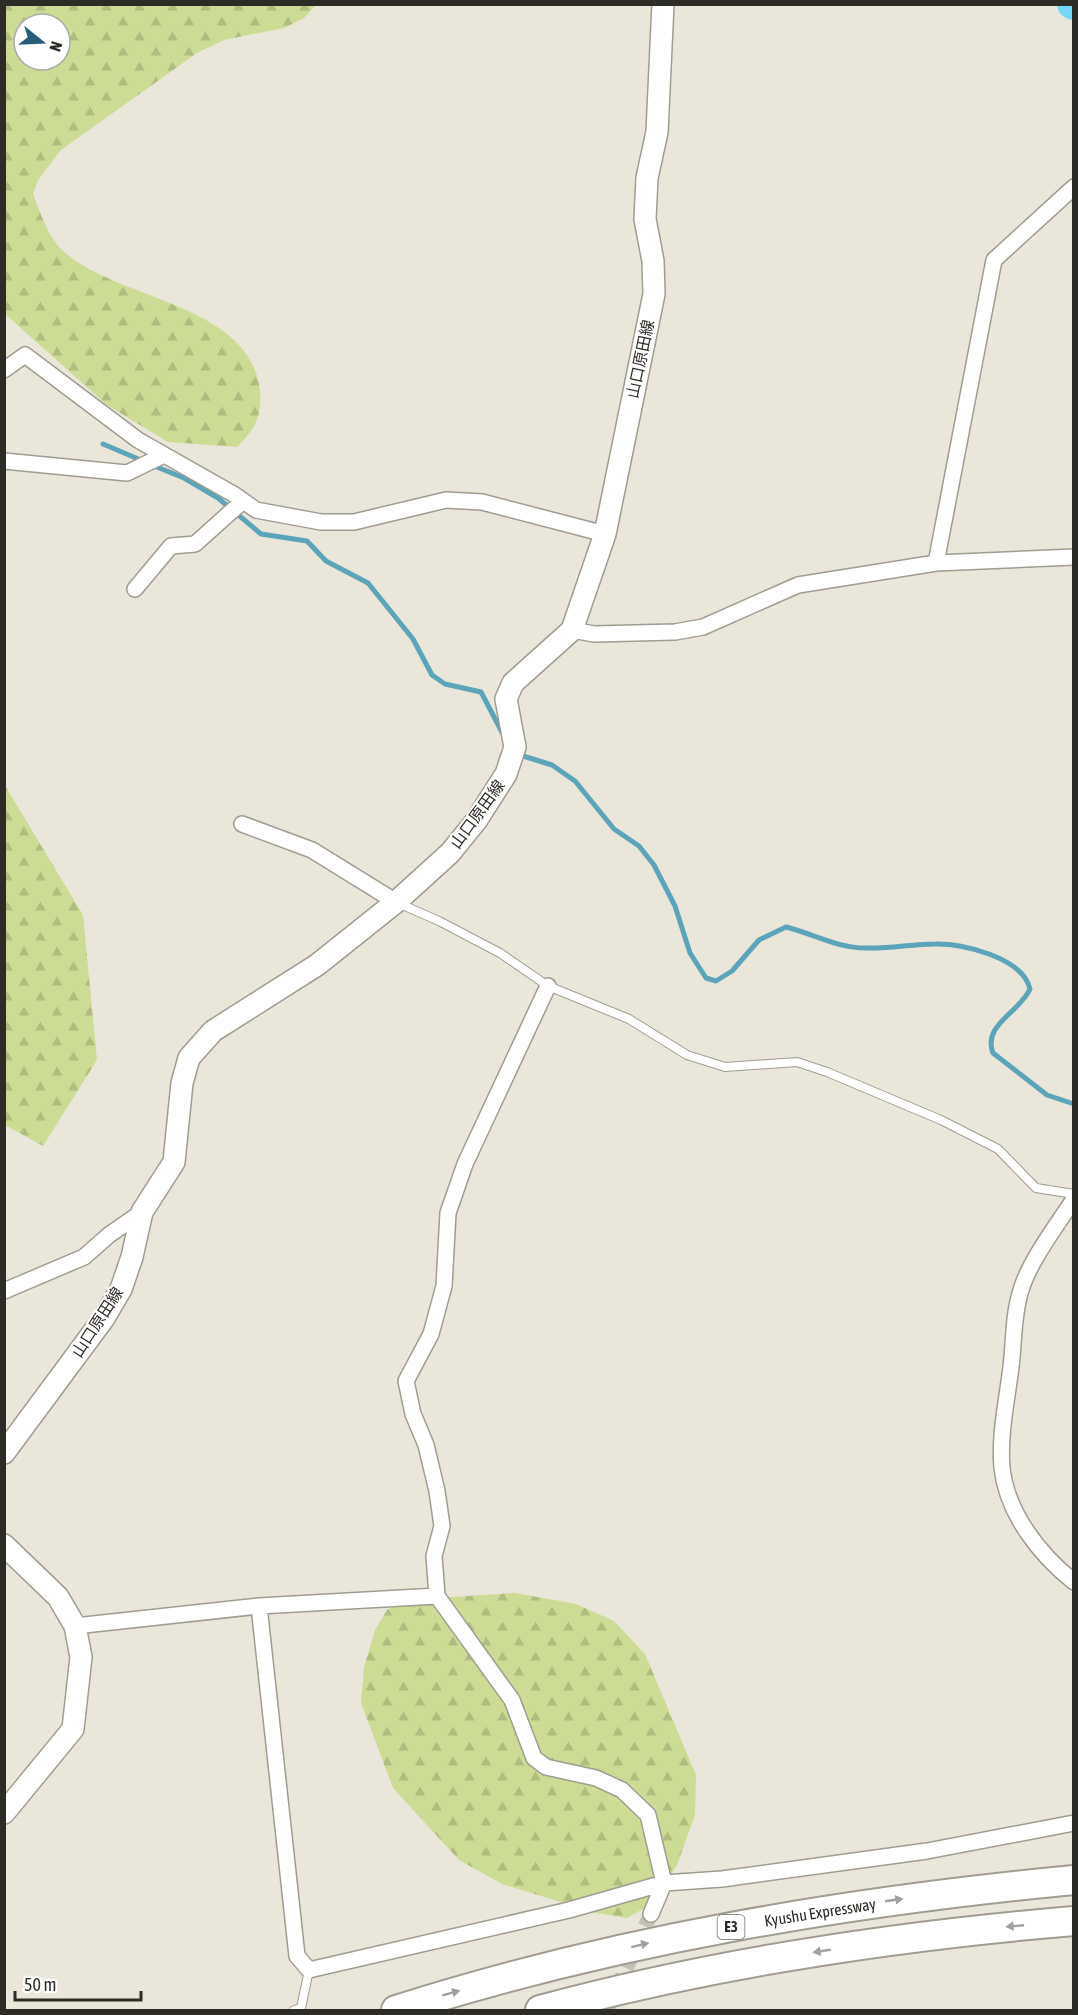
<svg xmlns="http://www.w3.org/2000/svg" width="1078" height="2015" font-family="'Asap Condensed','Noto Sans JP',sans-serif">
<style>
.forest{fill:url(#forest-firs);fill-rule:evenodd}
.lines{fill:none;stroke-linecap:round;stroke-linejoin:round}
.stream{stroke:#5ca4ba;stroke-width:5}
.river{stroke:#71d8f9;stroke-width:30}
.street-tunnel{stroke:#c4c1b6;stroke-width:15;stroke-dasharray:15 8;stroke-linecap:butt}
.lane-casing{stroke:#a09c90;stroke-width:10}
.street-casing{stroke:#a09c90;stroke-width:18}
.secondary-casing{stroke:#a09c90;stroke-width:24}
.highway-casing{stroke:#a09c90;stroke-width:32}
.lane{stroke:#fff;stroke-width:8}
.street{stroke:#fff;stroke-width:15}
.secondary{stroke:#fff;stroke-width:21}
.highway{stroke:#fff;stroke-width:28}
.oneway{fill:#a0a09d}
.labels{text-anchor:middle;stroke-width:4.5;stroke-linejoin:round;paint-order:stroke}
.shield{fill:#fff;stroke:#6b6b67;stroke-width:1.5}
.shield-label{font-size:15px;font-weight:bold;fill:#2c2b26}
.street-label{font-size:16px;fill:#2c2b26;stroke:#fff}
</style>
<defs>
<pattern id="forest-firs" width="22" height="20" patternUnits="userSpaceOnUse" patternTransform="scale(1.5)"><rect width="22" height="20" fill="#ccdc94"/><path d="M5 1l3.5 6h-7zM16 11l3.5 6h-7z" fill="#afbd7f"/></pattern>
</defs>
<rect width="100%" height="100%" fill="#eae7da"/>
<!-- forest -->
<path class="forest" d="M5,4L316,5L304,18L284,28L224,40L197,53L61,150L38,180L33,194C40,212 48,237 63,251C118,301 251,303 260,391C262,417 255,429 237,447L168,442L107,405L5,314ZM24,24H60V60H24Z
M4,784L83,915L97,1060L43,1146L5,1125Z
M515,1593L576,1604L614,1621L645,1654L696,1775L695,1815L677,1865L650,1905L627,1918L596,1913L502,1884L459,1860L393,1788L361,1703L364,1667L375,1630L387,1610L405,1600Z"/>
<g class="lines">
<!-- stream -->
<path class="stream" d="M103,444L143,461
M152,465L184,478L218,498L261,534L307,541L326,561L368,583L413,639L432,675L445,684L481,692L504,736
M518,752L523,756L552,765L575,781L614,829L639,846L654,865L675,906L690,953L706,978L716,981L732,971L759,940L786,927C814,934 837,948 866,948C889,949 912,944 935,944C963,943 1023,958 1030,989C1020,1012 982,1025 993,1053L1047,1095L1074,1104"/>
<!-- river -->
<path class="river" d="M1072,4L1074,5"/>
<!-- street-tunnel -->
<path class="street-tunnel" d="M607,2010L651,1914"/>
<defs>
<path id="lane" d="M398,903L439,921L500,953L548,986L629,1019L687,1055L725,1067L797,1062L827,1072L941,1120L998,1149L1036,1188L1074,1194
M294,2010L301,2008L309,1970"/>
<path id="street" d="M4,370L25,355L138,440L235,495L256,510L321,522H354L446,500L482,502L605,534
M4,461L127,473L162,456
M936,563L994,260L1074,187
M135,589L171,546L195,544L243,501
M572,630L594,634L675,632L703,627L798,585L936,563L1074,557
M242,824L312,850L396,902
M548,986L465,1164L448,1213L444,1286L431,1334L406,1381L413,1414L426,1445L437,1491L442,1526L434,1556L437,1596L512,1700L534,1758L546,1767L596,1778L622,1790L648,1815L664,1883L651,1914
M1074,1199C1057,1225 1029,1262 1021,1290C1013,1314 1014,1343 1011,1367C1007,1400 999,1435 1002,1468C1007,1513 1039,1554 1074,1582
M4,1291L84,1257L109,1235L142,1212
M259,1606L297,1956L309,1970L569,1910L664,1883L722,1879L927,1851L1074,1823
M75,1626L259,1606L437,1596"/>
<path id="secondary" d="M4,1453L104,1318L121,1289L132,1257L142,1212L174,1162L182,1083L189,1058L213,1031L317,965L396,902L450,853L476,821L506,774L515,747L506,699L513,683L572,630L605,534L654,294L653,261L645,219L647,178L657,132L663,4
M4,1545L58,1597L75,1626L81,1657L73,1729L4,1813"/>
<path id="highway" d="M396,2010C616,1940 844,1902 1074,1880
M540,2010C714,1963 894,1936 1074,1921"/>
</defs>
<!-- lane casing -->
<use href="#lane" class="lane-casing"/>
<!-- street casing -->
<use href="#street" class="street-casing"/>
<!-- secondary casing -->
<use href="#secondary" class="secondary-casing"/>
<!-- highway casing -->
<use href="#highway" class="highway-casing"/>
<!-- lane -->
<use href="#lane" class="lane"/>
<!-- street -->
<use href="#street" class="street"/>
<!-- secondary -->
<use href="#secondary" class="secondary"/>
<!-- highway -->
<use href="#highway" class="highway"/>
</g>
<!-- one-way arrows -->
<defs><path id="oneway-solid" d="M-6-.8H1V-3.2L6.5 0L1 3.2V.8H-6Z" transform="scale(1.5)"/></defs>
<g class="oneway">
<use href="#oneway-solid" transform="translate(894 1900) rotate(-8)"/>
<use href="#oneway-solid" transform="translate(1015 1926) rotate(175)"/>
<use href="#oneway-solid" transform="translate(640 1945) rotate(-14)"/>
<use href="#oneway-solid" transform="translate(822 1951) rotate(171)"/>
<use href="#oneway-solid" transform="translate(451 1993) rotate(-15)"/>
</g>
<g class="labels">
<!-- shield labels -->
<rect class="shield" x="717.5" y="1915" width="27" height="24" rx="4.5"/>
<g class="shield-label">
<text x="731" y="1932">E3</text>
</g>
<!-- street labels -->
<g class="street-label">
<text transform="translate(640 359) rotate(-78)" y="6">山口原田線</text>
<text transform="translate(477 814) rotate(-54)" y="6">山口原田線</text>
<text transform="translate(97 1322) rotate(-57)" y="6">山口原田線</text>
<text transform="translate(820 1912) rotate(-9)" y="6">Kyushu Expressway</text>
</g>
</g>
<!-- border -->
<rect width="1078" height="2015" fill="none" stroke="#2c2b26" stroke-width="12"/>
<!-- north arrow -->
<g transform="translate(42 42) rotate(108)"><circle r="28" fill="#ffffff" stroke="#abaaa8" stroke-width="1.5"/>
<path d="M0-4.5L10 22L0 15L-10 22Z" fill="#275d78"/>
<text y="-9" font-size="16" font-weight="bold" text-anchor="middle" fill="#2c2b26">N</text>
</g>
<!-- scale -->
<path d="M15 1991v9h126v-9" fill="none" stroke="#2c2b26" stroke-width="3"/>
<text x="24" y="1991" font-size="18" fill="#2c2b26" stroke="#ffffff" stroke-width="4.5" paint-order="stroke">50 m</text>
</svg>
